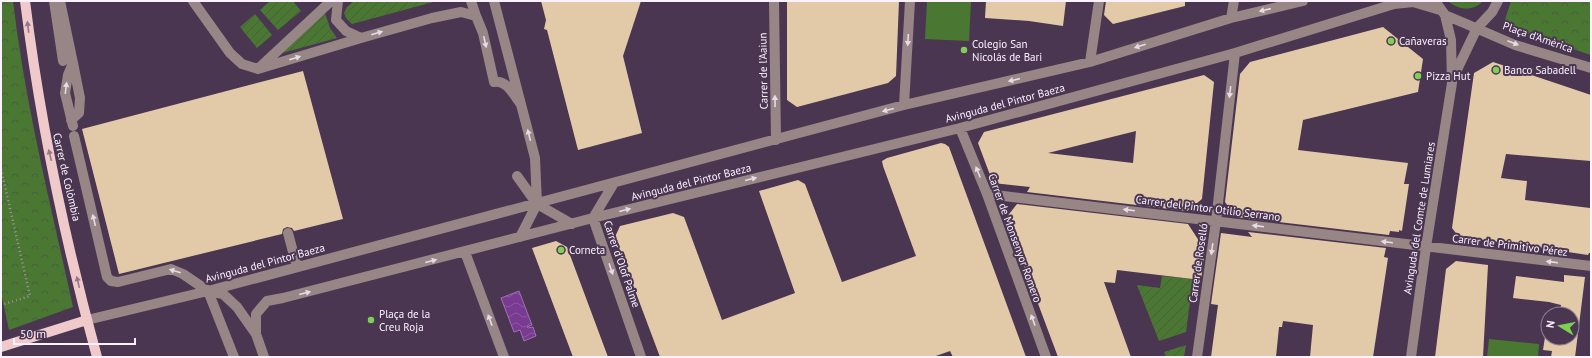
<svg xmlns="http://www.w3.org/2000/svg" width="1592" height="358" font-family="'PT Sans',sans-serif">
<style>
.grass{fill:#4a7832}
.forest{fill:url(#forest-crowns)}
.garden{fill:url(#garden-furrows)}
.water{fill:url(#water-waves);stroke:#a071b2}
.building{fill:#e2caa9;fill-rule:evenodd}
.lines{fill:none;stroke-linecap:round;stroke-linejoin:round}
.path{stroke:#a293a8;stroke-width:2.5;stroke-dasharray:1 3;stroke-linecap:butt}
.minor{stroke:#988585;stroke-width:10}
.major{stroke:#f0c9ca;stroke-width:10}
.oneway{fill:#e7dbe7}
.oneway2{fill:#957887}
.poi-dot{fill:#7fd052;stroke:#4a3651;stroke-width:1.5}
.labels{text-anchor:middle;stroke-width:4;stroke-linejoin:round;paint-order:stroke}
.street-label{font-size:11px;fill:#fbf1ff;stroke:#4a3651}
.poi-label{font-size:11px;fill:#fbf1ff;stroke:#4a3651;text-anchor:start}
</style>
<defs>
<pattern id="forest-crowns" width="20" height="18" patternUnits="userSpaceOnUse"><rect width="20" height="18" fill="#4a7832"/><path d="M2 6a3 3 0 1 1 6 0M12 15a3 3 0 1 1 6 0" fill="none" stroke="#4b5e40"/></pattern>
<pattern id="garden-furrows" width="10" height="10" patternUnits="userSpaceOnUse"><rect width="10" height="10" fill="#4a7832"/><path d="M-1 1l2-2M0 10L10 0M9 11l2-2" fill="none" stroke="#4b5e40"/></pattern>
<pattern id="water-waves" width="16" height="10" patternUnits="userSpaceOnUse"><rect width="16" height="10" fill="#793a91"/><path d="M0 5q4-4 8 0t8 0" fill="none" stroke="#8d57a2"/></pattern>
</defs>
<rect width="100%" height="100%" fill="#4a3651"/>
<!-- grass -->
<path class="grass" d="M927,1H971L969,41L925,39Z
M1448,1H1483C1473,12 1458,10 1448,1Z
M1489,339L1539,344L1538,357H1487Z"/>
<!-- forest -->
<path class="forest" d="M1,1H13C25,104 51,206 73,307L9,330L1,293Z
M1511,1H1591V55L1503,26Z"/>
<!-- garden -->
<path class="garden" d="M270,1H293L301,11L278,30L260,10Z
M354,1H437L352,24L346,18L344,13L347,7Z
M325,13L330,28L337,38L282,53Z
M255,14L272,35L257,48L240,27Z
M1162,276L1193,279L1186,332L1159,341L1137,285L1160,288Z
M1186,345L1184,357H1166L1164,352Z"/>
<!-- water -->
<path class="water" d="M519,291L532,325L527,327L528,328L533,327L536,336L524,341L520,330L514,332L501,298Z"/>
<!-- building -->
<path class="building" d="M541,1H641L623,56L642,133L578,150L547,30L544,29L546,20Z
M787,1H899L896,76L888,83L797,107L787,100Z
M986,1H1066L1063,26L1029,21L985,18Z
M1106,1H1185V6L1113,24L1104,15Z
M1383,27L1423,59L1418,92L1303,120L1298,150L1408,163L1404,184H1409L1402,231L1399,230V232L1390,231L1389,235L1236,217L1225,202L1240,74L1250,62Z
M1493,62L1591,95V161L1506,154L1501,178L1527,181L1525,200L1590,208L1591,253H1589L1588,255L1568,252V251L1459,237L1452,228L1474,73Z
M303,71L343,219L294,231L292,228L287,227L283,229L282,234L119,274L82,129Z
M1204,75L1214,82L1202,199L1187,211L1027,192L1030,187L993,183L978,143L984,132ZM1136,131L1133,163L1048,153Z
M941,143L945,144L949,147L1026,357H953L950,351L933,357H660L615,237L620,226L673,213L684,217L722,320L795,293L759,191L798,180L805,184L842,282L916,256L883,166L882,161L887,158Z
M1017,204L1188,224L1205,250L1201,280L1117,270L1115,283L1104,282L1131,357H1058L1006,218Z
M1248,232L1386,248L1384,257L1388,258L1373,357H1310L1313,325L1283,321L1282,327H1279L1276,357H1211L1218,305L1211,304L1221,233L1252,237Z
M556,241L567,247L608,357H573L532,248Z
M1456,261L1488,265L1483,357H1435L1446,269Z
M1564,275L1585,277L1575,357H1551L1552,351L1543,350L1545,337L1548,338H1572V314H1560L1561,305L1549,302L1513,298L1516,276L1564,282Z"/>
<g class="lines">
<!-- path -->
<path class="path" d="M1,169L30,296L1,305"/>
<!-- minor -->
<path class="minor" d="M54,1L63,61
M60,1L73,63L68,75L65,93L73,126
M193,1L230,53L242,64L258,69L361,38
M338,1L336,20L346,31L361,38L432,18L461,12L476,16L483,33L494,82C507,80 513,94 520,103
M471,1L476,16
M494,1L535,158L537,204L520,237
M774,1L776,140
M1435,1L1445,15L1464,23L1515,45L1591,68
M1231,18L1234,1
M1090,62L1099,1
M259,68L331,1
M1453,78L1477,28L1492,12L1498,1
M904,105L910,1
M71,120L79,113L80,98L73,63
M960,128L987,194L1046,357
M74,136L107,277L111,281L118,282L171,269L183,274L208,291L223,294L237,307L256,334
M517,176L537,204L572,224
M614,183L593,218L641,357
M987,194L1591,266
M288,233L297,267
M465,252L504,357
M208,291L234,357
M87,320L208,291L904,105L1090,62L1231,18L1303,1
M264,357L256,334V314L267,301L283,298L593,218L960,128L1235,53L1394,4L1413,2L1440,10
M1197,357L1216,221L1235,53
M1411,357L1426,247L1452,83L1451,40L1445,15"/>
<!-- major -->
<path class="major" d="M25,1C40,121 65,241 97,357
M1,347L87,320"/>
</g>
<!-- one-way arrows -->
<defs><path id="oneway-solid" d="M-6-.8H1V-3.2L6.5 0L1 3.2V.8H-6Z"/></defs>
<g class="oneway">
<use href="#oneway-solid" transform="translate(1265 10) rotate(167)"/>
<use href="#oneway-solid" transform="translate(377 33) rotate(-16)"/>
<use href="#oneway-solid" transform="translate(908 40) rotate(93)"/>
<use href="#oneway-solid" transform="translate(485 42) rotate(77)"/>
<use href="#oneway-solid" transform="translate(1513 43) rotate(21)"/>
<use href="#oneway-solid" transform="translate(1140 46) rotate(163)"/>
<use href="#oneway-solid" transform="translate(295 58) rotate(-17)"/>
<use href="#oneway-solid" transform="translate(1014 80) rotate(167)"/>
<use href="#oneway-solid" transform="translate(66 88) rotate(-83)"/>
<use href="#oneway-solid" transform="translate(1230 92) rotate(97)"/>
<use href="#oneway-solid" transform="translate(775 101) rotate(-91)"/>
<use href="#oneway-solid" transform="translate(888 110) rotate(165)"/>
<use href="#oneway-solid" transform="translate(529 135) rotate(-104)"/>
<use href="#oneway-solid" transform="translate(978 172) rotate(-112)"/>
<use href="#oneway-solid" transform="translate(751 179) rotate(-14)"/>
<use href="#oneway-solid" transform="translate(625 210) rotate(-14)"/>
<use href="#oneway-solid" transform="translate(1129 210) rotate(-173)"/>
<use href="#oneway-solid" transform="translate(94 220) rotate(-103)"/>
<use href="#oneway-solid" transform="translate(1258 226) rotate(-173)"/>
<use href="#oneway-solid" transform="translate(1387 242) rotate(-173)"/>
<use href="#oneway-solid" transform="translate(1212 249) rotate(98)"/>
<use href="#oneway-solid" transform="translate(431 261) rotate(-14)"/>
<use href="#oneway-solid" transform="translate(1552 262) rotate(-173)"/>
<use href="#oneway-solid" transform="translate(611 269) rotate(71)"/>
<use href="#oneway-solid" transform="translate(175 271) rotate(-164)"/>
<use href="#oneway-solid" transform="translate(305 293) rotate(-14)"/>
<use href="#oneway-solid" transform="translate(490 320) rotate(-110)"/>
<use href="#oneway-solid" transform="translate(1033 320) rotate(-110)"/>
</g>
<g class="oneway2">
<use href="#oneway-solid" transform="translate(28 27) rotate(-97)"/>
<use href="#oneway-solid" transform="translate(50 155) rotate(-103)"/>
<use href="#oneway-solid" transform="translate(78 282) rotate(-103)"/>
</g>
<!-- markers -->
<g class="poi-dot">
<circle cx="1391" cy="41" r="4"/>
<circle cx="964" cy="50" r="4"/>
<circle cx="1496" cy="70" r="4"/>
<circle cx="1418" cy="76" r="4"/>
<circle cx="561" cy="250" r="4"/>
<circle cx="371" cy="320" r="4"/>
</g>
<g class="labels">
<!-- street labels -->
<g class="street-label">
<text transform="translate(1538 37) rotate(19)" y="4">Plaça d'Amèrica</text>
<text transform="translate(763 71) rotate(-91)" y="4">Carrer de l'Aaiun</text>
<text transform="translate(1005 103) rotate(-15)" y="4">Avinguda del Pintor Baeza</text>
<text transform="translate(67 177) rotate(77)" y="4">Carrer de Colòmbia</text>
<text transform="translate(691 182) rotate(-14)" y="4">Avinguda del Pintor Baeza</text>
<text transform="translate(1208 208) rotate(7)" y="4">Carrer del Pintor Otilio Serrano</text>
<text transform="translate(1419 218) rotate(-81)" y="4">Avinguda del Comte de Lumiares</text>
<text transform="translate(1015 238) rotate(70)" y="4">Carrer de Monsenyor Romero</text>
<text transform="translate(1510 245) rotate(7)" y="4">Carrer de Primitivo Pérez</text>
<text transform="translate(265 263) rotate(-15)" y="4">Avinguda del Pintor Baeza</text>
<text transform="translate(1198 263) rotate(-82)" y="4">Carrer de Roselló</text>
<text transform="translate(622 264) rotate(71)" y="4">Carrer d'Olof Palme</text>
</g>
<!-- poi labels -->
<g class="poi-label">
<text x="1399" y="45">Cañaveras</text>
<text x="972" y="48">Colegio San<tspan x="972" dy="13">Nicolás de Bari</tspan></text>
<text x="1504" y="74">Banco Sabadell</text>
<text x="1426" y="80">Pizza Hut</text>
<text x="569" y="254">Corneta</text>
<text x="379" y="318">Plaça de la<tspan x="379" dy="13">Creu Roja</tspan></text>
</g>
</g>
<!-- border -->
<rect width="1592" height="358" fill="none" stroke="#fbf1ff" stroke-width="4"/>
<!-- north arrow -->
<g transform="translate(1560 326) rotate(280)"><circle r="19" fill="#4a3651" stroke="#918197"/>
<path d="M0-3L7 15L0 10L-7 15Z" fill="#7fd052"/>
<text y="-6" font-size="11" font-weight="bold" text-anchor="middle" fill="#fbf1ff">N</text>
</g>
<!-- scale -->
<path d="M14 338v6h121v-6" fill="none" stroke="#fbf1ff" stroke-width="2"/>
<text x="20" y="338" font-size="12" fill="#fbf1ff" stroke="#4a3651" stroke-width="3" paint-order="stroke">50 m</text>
</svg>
